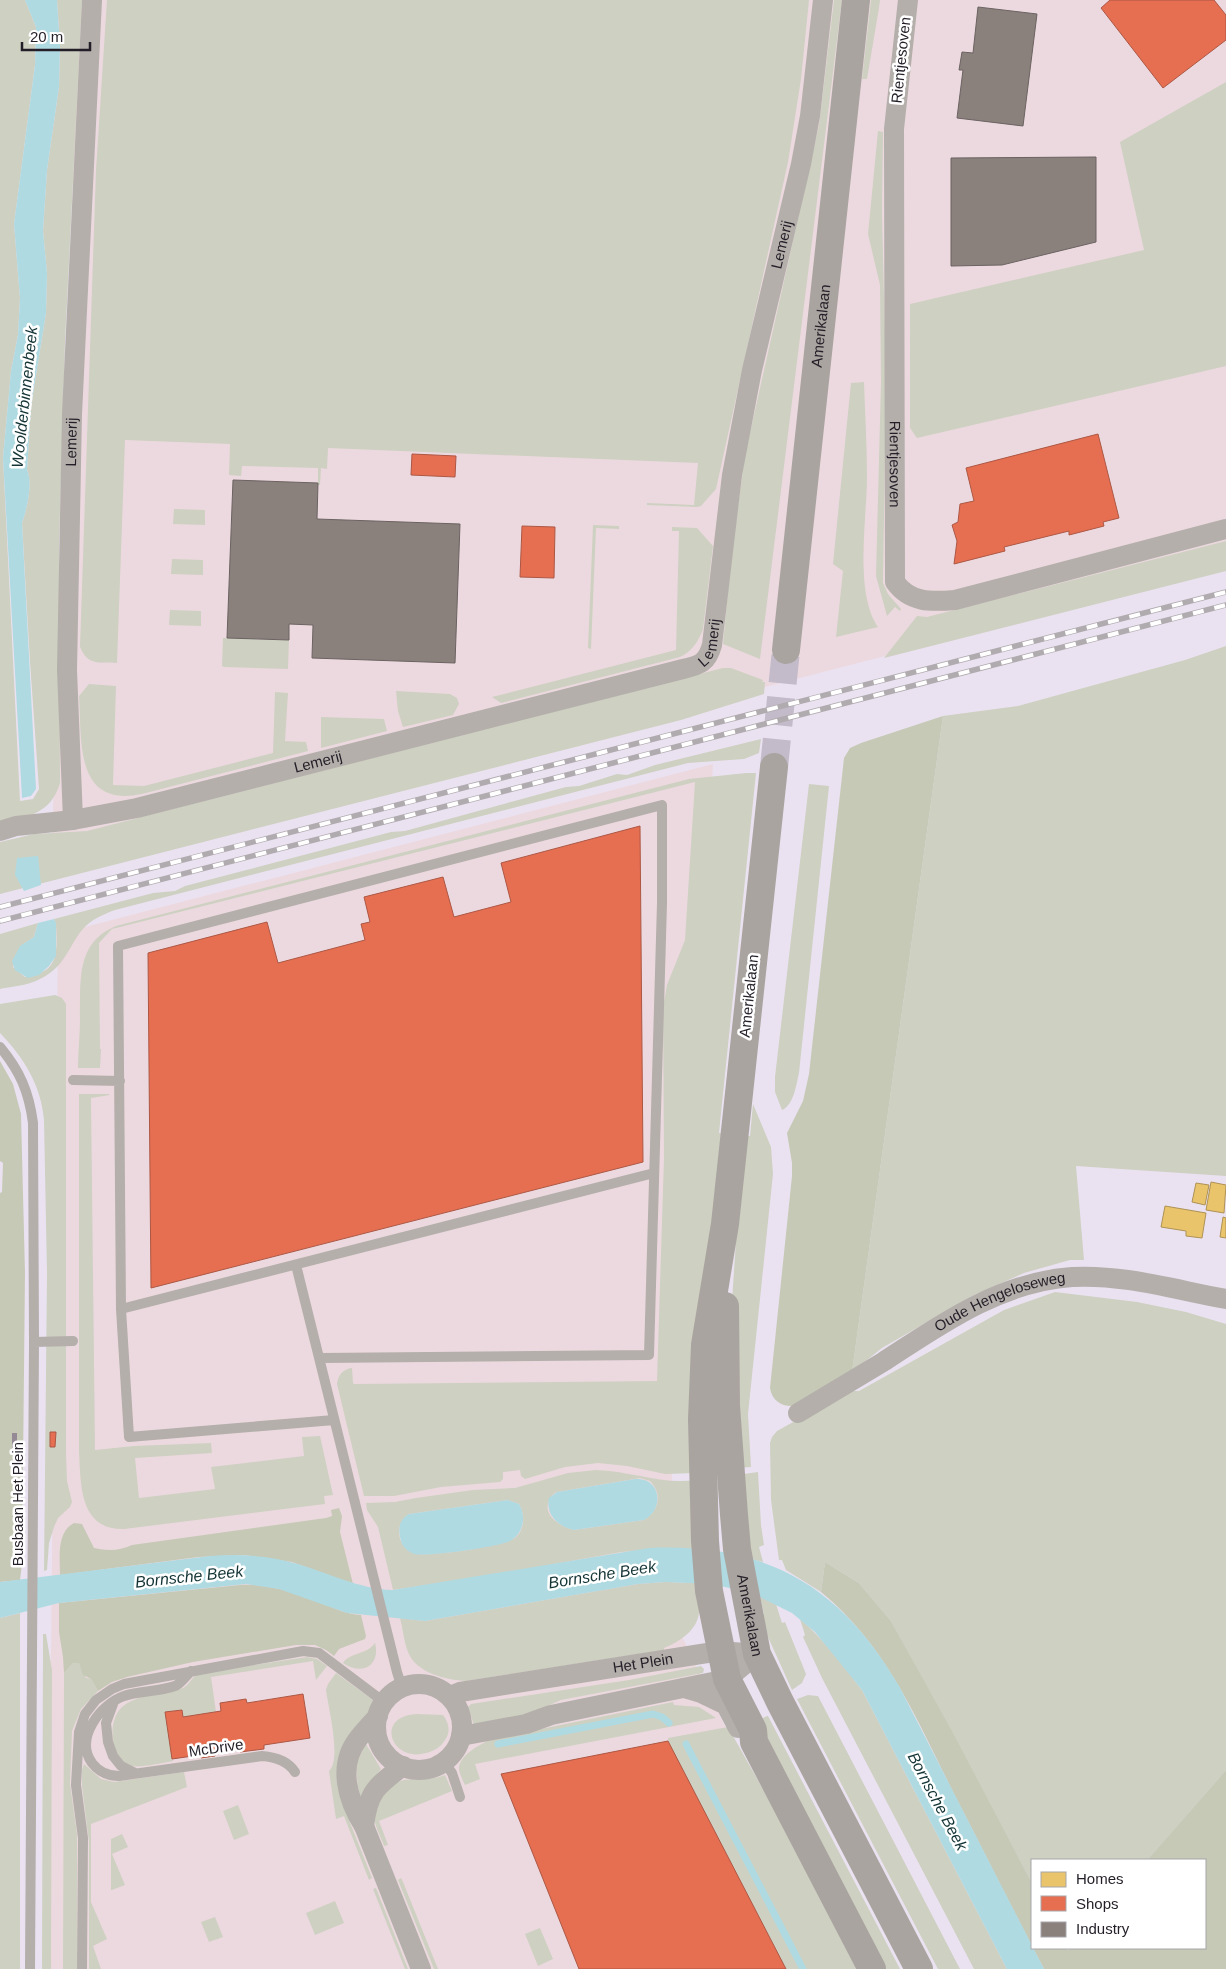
<svg xmlns="http://www.w3.org/2000/svg" width="1226" height="1969" font-family="Helvetica,sans-serif">
<style>
.commercial{fill:#ecd9df}
.green{fill:#ced0c2;fill-rule:evenodd}
.forest{fill:#c6c9b6}
.water{fill:#b0dae1}
.homes{fill:#e9c46a;stroke:#ae9256}
.shops{fill:#e76f51;stroke:#ac5744}
.industry{fill:#8a817c;stroke:#6b6362}
.lines{fill:none;stroke-linecap:round;stroke-linejoin:round}
.stream{stroke:#b0dae1;stroke-width:7}
.building{fill:#948995}
.secondary-tunnel{stroke:#c3bbc9;stroke-width:28;stroke-dasharray:28 14;stroke-linecap:butt}
.service{stroke:#b4afab;stroke-width:10}
.minor{stroke:#b4afab;stroke-width:20}
.secondary{stroke:#aaa4a0;stroke-width:28}
.rail-casing{stroke:#b0abae;stroke-width:5.5}
.rail{stroke:#fff;stroke-width:4;stroke-dasharray:11;stroke-linecap:butt}
.labels{text-anchor:middle;stroke-width:5;stroke-linejoin:round;paint-order:stroke}
.street-label{font-size:15px;fill:#231e27;stroke:#fff}
.water-label{font-size:16px;font-style:italic;fill:#143436;stroke:#fff}
</style>
<rect width="100%" height="100%" fill="#ebe2f1"/>
<!-- commercial -->
<path class="commercial" d="M82,0H1226V568L51,871L76,87Z
M713,764L692,1090L678,1264L670,1545L678,1628L841,1969H48L58,934Z"/>
<!-- green -->
<path class="green" d="M0,0H25L36,27L35,65L14,224L20,298L18,335L11,371L3,458L20,801L33,799L39,789L30,662L22,523C27,509 33,483 27,470L31,406L46,313L47,273L43,231L47,170L59,87L60,46L57,0H82L65,342L59,545L60,783C51,814 28,816 0,825Z
M107,0H809L801,79L788,162L716,489L701,506L697,507L647,505V503L694,505L698,463L328,448L327,469L321,468L320,485H318V468L242,466L241,476L229,475L230,444L125,440L117,663C99,662 88,666 80,647L96,170Z
M834,0H842L760,659L723,644L731,558L745,455L819,125Z
M871,0H880L879,8L867,79H862Z
M1226,82V366L917,438L910,428V304L1144,250L1120,142Z
M878,131L883,132L882,213L886,381L883,583L888,594L901,609L900,611L895,607L887,616L876,576L881,382L880,285L868,234Z
M864,382C865,414 867,445 867,477C867,519 854,592 878,627L836,637L843,571L833,564L851,383Z
M174,509L205,510V525L173,524Z
M593,525L619,526V529L596,528L591,649L588,648Z
M672,527L697,528L713,546L703,629C699,640 692,652 680,657L501,703L492,697L676,650L679,531H672Z
M1226,541V571L884,658L917,616L927,617Z
M172,559L203,560V575L171,574Z
M170,610L201,611V626L169,625Z
M223,638L289,640L288,669L224,667L222,666Z
M1226,646V1176L1076,1166L1084,1260H1070L1024,1273L974,1295L882,1348L852,1372L943,716L1018,706L1185,660Z
M723,668H731L763,680L762,682H765L764,694L681,720L0,894V842L34,834L87,831Z
M89,684L116,686L113,785L144,786L273,753L275,692L288,693L285,741L306,742L308,751L142,794C74,808 82,741 79,696Z
M396,691L450,694L457,698L459,704L453,715L403,727L398,711Z
M321,717L384,719L387,731L321,748Z
M761,739L759,753L744,759L688,763L115,910C104,914 90,920 82,930C70,945 65,964 47,975C30,986 19,985 0,989V934L38,923L34,937L21,946L13,967L25,977C60,972 57,952 56,924L54,919L153,893L175,891L185,886L391,832L405,831L566,787L579,786L617,774L627,775L655,765Z
M746,773H756L719,1133H721L696,1473L665,1474L627,1466L598,1463L565,1467L525,1479L521,1476L520,1470L503,1472V1479L500,1482L441,1487L394,1496H364L337,1384C338,1375 343,1369 352,1368L353,1383L354,1384L657,1381L664,1158L663,1008L667,985L685,940L695,782L112,929L99,943L100,1049H101L100,1068H78C78,1051 80,1035 80,1018C81,982 75,943 116,926L689,779Z
M809,784L829,786L799,1073C796,1085 794,1105 782,1110L775,1092V1077Z
M55,995L62,998L66,1004V1453L67,1481L72,1502L70,1507L58,1518L54,1527L49,1543L47,1570L44,1571L47,1274L44,1120C41,1085 24,1058 0,1033V1004Z
M79,1094H108L110,1095L91,1098L95,1450L134,1446L211,1443L212,1453L135,1458L139,1498L215,1489L211,1467L304,1456L302,1437L320,1436L333,1495L324,1496L325,1504L124,1529C79,1530 81,1485 79,1452Z
M753,1104L771,1147L773,1174L748,1414L751,1467L737,1468L732,1301L737,1226L747,1136H750Z
M1055,1292L1137,1302L1186,1312L1226,1324V1770L1147,1860H1032V1883L891,1621L859,1583L825,1562L821,1592L786,1570L782,1560H779L771,1500L770,1443L772,1437L777,1431L849,1391H859L1004,1310Z
M596,1470C631,1471 662,1485 696,1480L694,1549L668,1548L621,1552L504,1573L393,1590L378,1527L367,1510L366,1503L395,1502L416,1498L473,1490L515,1488L568,1473ZM640,1478L650,1481C663,1494 659,1511 644,1520L574,1530C562,1527 542,1516 549,1501C552,1496 552,1494 557,1492ZM508,1500L519,1504C525,1514 525,1529 516,1537C506,1546 434,1556 418,1554C398,1552 392,1524 409,1514Z
M758,1472L761,1525L764,1545L759,1547L763,1562L751,1559L737,1475Z
M665,1582L696,1583C697,1592 700,1603 699,1612C698,1630 679,1642 664,1648V1650L466,1681C446,1680 416,1673 408,1652C404,1642 403,1629 400,1618L425,1621L638,1584Z
M760,1596L776,1604L782,1623L785,1622L806,1674L802,1683L792,1690L763,1626L759,1615L764,1614Z
M20,1613V1969H0V1618Z
M800,1619C824,1639 843,1666 862,1690L1007,1969H974L822,1678L803,1637L805,1635Z
M43,1634H46L52,1670L51,1969H42Z
M375,1643C381,1666 361,1676 343,1663C350,1652 367,1655 375,1643Z
M307,1657L317,1659L327,1666L316,1680L313,1661L211,1677L216,1712L183,1717L182,1710L165,1712L173,1761C162,1763 141,1768 131,1766C109,1760 107,1721 122,1707C135,1696 152,1695 168,1692C173,1691 179,1690 183,1688C191,1684 191,1676 200,1673Z
M73,1663H79L86,1678L91,1679L98,1691L81,1709L72,1731L70,1784L77,1834V1969H63L64,1673Z
M701,1666L704,1669L703,1673L561,1700L516,1720L474,1725L468,1707L471,1704L629,1680Z
M336,1673L373,1700L374,1704L368,1713L347,1815L372,1878L369,1880L344,1816L336,1819L329,1771C342,1760 328,1706 326,1690L328,1684Z
M808,1695L818,1696L960,1969H938L797,1699Z
M673,1702L674,1705L699,1707L716,1718L475,1764L480,1779L465,1785C463,1781 460,1775 459,1770C458,1755 481,1744 492,1739Z
M417,1714L443,1715C449,1723 451,1732 445,1740C440,1748 434,1751 426,1753C391,1763 374,1716 417,1714Z
M767,1716H768L900,1969H886L764,1735L757,1721Z
M728,1727L791,1839L858,1969H786L668,1741V1738Z
M366,1744L381,1769L360,1797C356,1774 353,1765 366,1744Z
M84,1764L101,1779L114,1782L184,1772L187,1787L91,1824V1902L107,1939L93,1946L101,1969H89V1842L82,1786V1770Z
M445,1775L452,1791L379,1821L388,1845L384,1846C381,1837 375,1827 374,1817C373,1803 390,1783 404,1780C418,1778 431,1781 445,1775Z
M238,1805L249,1834L234,1840L223,1811Z
M122,1834L128,1847L112,1854L125,1885L112,1890H111V1839Z
M401,1878L403,1882L438,1969H434L398,1880Z
M376,1888L408,1969H405L373,1889Z
M335,1901L344,1923L315,1935L306,1913Z
M215,1917L223,1937L209,1942L201,1922Z
M540,1928L553,1959L538,1966L525,1934Z"/>
<!-- forest -->
<path class="forest" d="M943,716L852,1372L794,1406C782,1407 772,1401 770,1388L792,1176V1163L787,1133L803,1101L809,1074L844,758L850,748L861,743Z
M0,1061L13,1084L21,1114L25,1273L22,1564L20,1580L0,1582V1193L2,1192L3,1163L0,1161Z
M339,1508L342,1516L340,1532L353,1584L292,1562L244,1555L198,1557L60,1575C60,1559 56,1532 74,1523L82,1524L94,1548C108,1551 119,1551 132,1545L326,1518L332,1516L331,1510Z
M825,1562L859,1583L891,1621L954,1735L1032,1883V1946C1005,1894 979,1842 952,1790C917,1719 885,1644 821,1592Z
M240,1585C267,1583 295,1593 320,1602C334,1608 345,1614 361,1615L366,1636L365,1639L339,1649L334,1656L326,1650L315,1645H296L193,1662L127,1677L112,1682L98,1691L91,1679L83,1675L79,1663H73L64,1673L63,1657L59,1632V1603Z
M1226,1770V1969H1044L1033,1948H1066L1068,1950L1070,1948H1205V1860H1147Z"/>
<!-- water -->
<path class="water" d="M25,0H57L60,46L59,87L47,170L43,231L47,273L46,313L31,406L27,470C33,483 27,509 22,523L36,789L31,796L22,798L3,458L11,371L18,335L20,298L14,224L35,65L36,27Z
M38,856L41,885L24,891L15,875L17,858Z
M54,919L56,923V956L49,966L39,975L28,978L15,970L12,961L20,946L34,937L38,923Z
M635,1479C661,1477 665,1509 644,1520L574,1530C559,1527 545,1515 549,1498L557,1492Z
M508,1500L519,1504C527,1517 523,1534 510,1541C499,1547 426,1557 414,1554C409,1552 405,1549 402,1544C398,1532 397,1521 409,1514Z
M649,1548C766,1543 840,1585 899,1686L1044,1969H1007L862,1690L815,1632L792,1613L751,1593L712,1584L665,1582L638,1584L425,1621L347,1613L279,1589L246,1584L59,1603L0,1618V1582L210,1556C238,1554 266,1555 294,1563C327,1572 358,1589 393,1590Z"/>
<!-- homes -->
<path class="homes" d="M1211,1182L1226,1185L1224,1213L1206,1210Z
M1196,1183L1209,1185L1205,1205L1192,1202Z
M1165,1206L1206,1213L1202,1238L1186,1236V1231L1161,1227Z
M1223,1217L1226,1218V1238L1220,1237Z"/>
<!-- shops -->
<path class="shops" d="M1110,0H1214L1226,15V40L1163,88L1101,8Z
M1098,434L1119,518L1103,522L1104,526L1069,535V531L1004,547L1005,551L954,564L957,541L952,525L958,522L960,504L974,501L966,468Z
M412,454L456,456L455,477L411,475Z
M522,526L555,527L554,578L520,577Z
M640,826L643,1162L151,1288L148,953L267,922L278,963L365,940L361,924L370,922L364,897L443,877L454,917L511,902L501,863Z
M50,1432H56L55,1447H50Z
M303,1694L310,1738L264,1745V1749L240,1752L239,1749L215,1753V1756L201,1758L200,1755L172,1759L165,1712L182,1710L183,1717L221,1711L220,1703L246,1699L247,1703Z
M668,1741L786,1969H579L501,1774Z"/>
<!-- industry -->
<path class="industry" d="M978,7L1037,14L1023,126L957,118L963,70H959L962,52L973,53Z
M1096,157V242L1002,265L951,266V158Z
M233,480L318,483L317,519L460,524L455,663L312,658L313,625L289,624V640L227,638Z"/>
<g class="lines">
<!-- stream -->
<path class="stream" d="M498,1744L653,1714L662,1717L669,1723
M686,1744L803,1969"/>
</g>
<!-- building -->
<path class="building" d="M12,1433H17V1448H12Z"/>
<g class="lines">
<!-- secondary-tunnel -->
<path class="secondary-tunnel" d="M774,767L786,650"/>
<!-- service -->
<path class="service" d="M0,1047C20,1071 29,1092 33,1123L34,1342L30,1969
M73,1080L120,1081
M296,1265L397,1672L402,1688
M121,1309L654,1173
M34,1342L73,1341
M320,1358L649,1355L662,903V805L118,946L121,1309L129,1437L334,1420
M191,1671C187,1675 182,1682 177,1685C166,1691 137,1691 124,1696C101,1704 74,1738 92,1763C99,1772 108,1776 119,1776L262,1756C275,1757 288,1761 295,1772
M113,1704L106,1723L108,1742L113,1756L121,1766L135,1773
M444,1762L452,1773L460,1797
M82,1969L83,1838L76,1785L79,1732L85,1714L96,1700L112,1689L124,1684L303,1651L319,1653L384,1702"/>
<!-- minor -->
<g class="minor">
<path id="s1" d="M908,0L894,129L895,582C910,603 931,602 955,600L1226,529"/>
<path id="s2" d="M73,820L67,670L72,414L92,0"/>
<path id="s3" d="M0,831L16,826L73,820L137,808L683,669C700,665 707,663 712,645L732,475L752,370L801,164L810,116L823,0"/>
<path id="s4" d="M798,1413C826,1396 855,1379 883,1362C941,1324 1000,1282 1072,1277C1123,1274 1176,1290 1226,1299"/>
<circle cx="419" cy="1727" r="43"/>
<path d="M684,1688L701,1693L726,1705L738,1728"/>
<path id="s5" d="M450,1696L460,1692L720,1651L757,1654"/>
<path d="M378,1716C371,1724 364,1731 358,1739C337,1766 348,1801 364,1826L421,1969"/>
<path d="M461,1736L526,1724L551,1715L727,1679L757,1654"/>
<path d="M364,1826C368,1792 376,1786 403,1766"/>
</g>
<!-- secondary -->
<g class="secondary">
<path id="s6" d="M786,650L856,0"/>
<path d="M774,767L725,1224L705,1345L702,1419L705,1541L709,1591L727,1679L753,1730L754,1742L872,1969"/>
<path id="s7" d="M725,1306L726,1406L734,1515L737,1549L757,1654L780,1702L919,1969"/>
</g>
<defs>
<path id="rail" d="M0,907L1226,592
M0,921L1226,605"/>
</defs>
<!-- rail casing -->
<use href="#rail" class="rail-casing"/>
<!-- rail -->
<use href="#rail" class="rail"/>
</g>
<g class="labels">
<!-- street labels -->
<g class="street-label">
<text transform="translate(901 60) rotate(-84)" y="5">Rientjesoven</text>
<text dy="5" stroke="none"><textPath href="#s3" startOffset="1150">Lemerij</textPath></text>
<text dy="5" stroke="none"><textPath href="#s6" startOffset="326">Amerikalaan</textPath></text>
<text dy="5" stroke="none"><textPath href="#s2" startOffset="378">Lemerij</textPath></text>
<text dy="5" stroke="none"><textPath href="#s1" startOffset="465">Rientjesoven</textPath></text>
<text dy="5" stroke="none"><textPath href="#s3" startOffset="745">Lemerij</textPath></text>
<text dy="5" stroke="none"><textPath href="#s3" startOffset="326">Lemerij</textPath></text>
<text transform="translate(749 996) rotate(-84)" y="5">Amerikalaan</text>
<text dy="5" stroke="none"><textPath href="#s4" startOffset="232">Oude Hengeloseweg</textPath></text>
<text transform="translate(18 1504) rotate(-90)" y="5">Busbaan Het Plein</text>
<text dy="5" stroke="none"><textPath href="#s7" startOffset="311">Amerikalaan</textPath></text>
<text dy="5" stroke="none"><textPath href="#s5" startOffset="196">Het Plein</textPath></text>
<text transform="translate(216 1748) rotate(-8)" y="5">McDrive</text>
</g>
<!-- water labels -->
<g class="water-label">
<text transform="translate(24 397) rotate(-84)" y="6">Woolderbinnenbeek</text>
<text transform="translate(602 1574) rotate(-9)" y="6">Bornsche Beek</text>
<text transform="translate(189 1576) rotate(-6)" y="6">Bornsche Beek</text>
<text transform="translate(938 1801) rotate(62)" y="6">Bornsche Beek</text>
</g>
</g>
<!-- legend -->
<rect x="1031" y="1859" width="175" height="90" fill="#ffffff" stroke="#a7a5a9"/>
<rect x="1041" y="1872" width="25" height="15" fill="#e9c46a" stroke="#a7a5a9"/>
<text x="1076" y="1884" font-size="15" fill="#231e27">Homes</text>
<rect x="1041" y="1896" width="25" height="15" fill="#e76f51" stroke="#a7a5a9"/>
<text x="1076" y="1909" font-size="15" fill="#231e27">Shops</text>
<rect x="1041" y="1922" width="25" height="15" fill="#8a817c" stroke="#a7a5a9"/>
<text x="1076" y="1934" font-size="15" fill="#231e27">Industry</text>
<!-- scale -->
<path d="M22 42v8h68v-8" fill="none" stroke="#231e27" stroke-width="2.5"/>
<text x="30" y="42" font-size="15" fill="#231e27" stroke="#ffffff" stroke-width="4" paint-order="stroke">20 m</text>
</svg>
